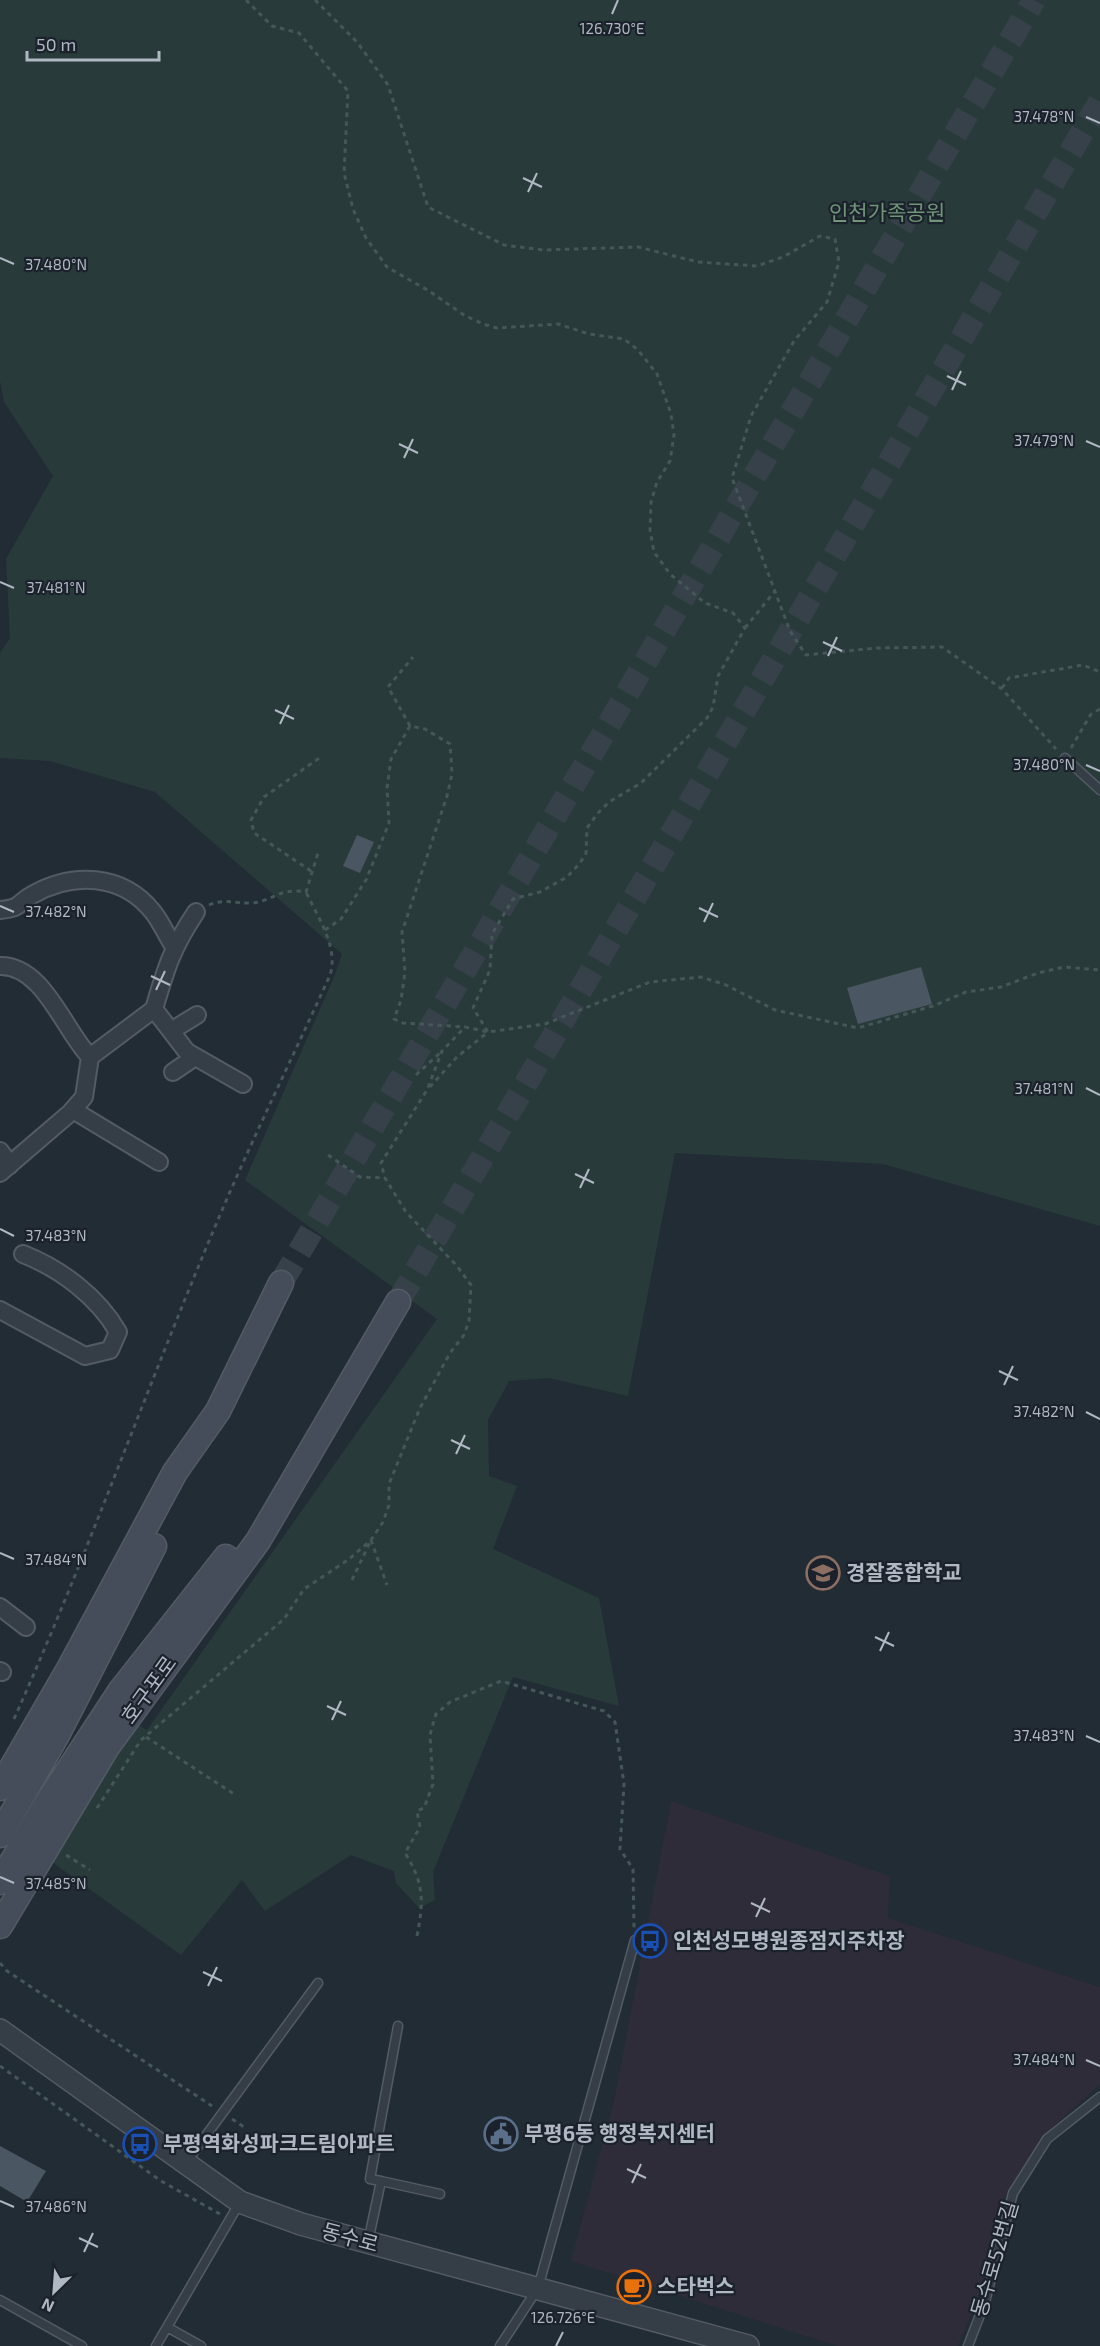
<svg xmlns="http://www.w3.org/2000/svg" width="1100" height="2346" font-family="'Exo 2','Noto Sans KR',sans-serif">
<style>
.medical{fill:#2d2c38}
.green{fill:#283b3a}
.building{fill:#4a5661}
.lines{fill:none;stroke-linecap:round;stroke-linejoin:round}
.secondary-tunnel{stroke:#37414a;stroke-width:24;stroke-dasharray:24 12;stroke-linecap:butt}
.service-casing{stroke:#535b64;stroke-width:11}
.minor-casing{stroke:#535b64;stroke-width:20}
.tertiary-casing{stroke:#535b64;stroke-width:24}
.secondary-casing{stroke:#535b64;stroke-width:27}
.path{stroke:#455758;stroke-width:3;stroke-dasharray:4.5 4.5;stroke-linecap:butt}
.service{stroke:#353d46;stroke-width:8}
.minor{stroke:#353d46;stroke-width:16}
.tertiary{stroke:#353d46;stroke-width:21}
.secondary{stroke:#444d59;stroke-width:24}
.ticks{fill:none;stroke:#b0b8c3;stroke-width:2}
.labels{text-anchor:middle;stroke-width:4.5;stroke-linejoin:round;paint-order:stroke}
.park-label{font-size:21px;fill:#709677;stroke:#1b222b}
.poi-label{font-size:21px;font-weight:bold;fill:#b0b8c3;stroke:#1b222b;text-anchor:start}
.street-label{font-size:21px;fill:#b0b8c3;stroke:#1b222b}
.ticks-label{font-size:15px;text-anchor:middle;fill:#b0b8c3;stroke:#1b222b;stroke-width:4.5;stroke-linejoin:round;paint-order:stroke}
</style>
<rect width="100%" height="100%" fill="#222c35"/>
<!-- medical -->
<path class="medical" d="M671,1801L890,1876L888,1918L1100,1987V2084L1040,2139L1005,2196L978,2298L958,2346H837L571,2261L614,2101Z"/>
<!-- green -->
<path class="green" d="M0,0H1100V1226L883,1164L675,1153L628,1396L549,1378L509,1381L488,1420L489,1476L517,1486L493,1549L599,1598L619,1706L513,1677L433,1872L435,1900L419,1908L396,1883L394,1871L351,1855L265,1911L242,1880L181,1955L45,1857L133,1722L147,1730L437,1319L245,1180L334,977L342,954L155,792L50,761L0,758V653L10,638L6,559L53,476L4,402L0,381Z"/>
<!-- building -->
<path class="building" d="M357,835L374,842L360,873L343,866Z
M921,967L932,1004L858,1024L847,988Z
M0,2146L46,2171L27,2202L0,2186Z"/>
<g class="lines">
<!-- secondary-tunnel -->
<path class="secondary-tunnel" d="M281,1283L1034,0
M398,1302L1100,102"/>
<defs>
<path id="service" d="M1065,758L1100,790
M185,2164L318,1983
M381,2181L440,2194
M368,2242L381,2181L370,2179L398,2026
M0,2300L82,2346
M167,2327L201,2346
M156,2346L240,2202
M500,2346L538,2288L635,1940
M968,2346L985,2302L1013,2193L1047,2139L1100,2097"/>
<path id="minor" d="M0,910C22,908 16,904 32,895C72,872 122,873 153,912C161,922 167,936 174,947
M0,966C43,965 64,1030 90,1057L84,1097L70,1113L0,1173
M154,1009C166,968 172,948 196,912
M171,1031L197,1015
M90,1057L154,1009L187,1052L243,1084
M173,1072L195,1057
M73,1110L159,1162
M0,1151L10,1165
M0,1310L85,1356L110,1350L118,1332C98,1297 61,1269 23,1254
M0,1607L26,1627
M0,1671L2,1672"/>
<path id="tertiary" d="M0,2030L240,2202L301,2224L748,2346"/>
<path id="secondary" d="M0,1788L70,1667L175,1472L218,1411L281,1283
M0,1835L57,1735L154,1546
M0,1882L47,1803L121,1690L226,1557
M0,1926L107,1747L258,1541L398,1302"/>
</defs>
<!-- service casing -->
<use href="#service" class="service-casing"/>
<!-- minor casing -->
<use href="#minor" class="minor-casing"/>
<!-- tertiary casing -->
<use href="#tertiary" class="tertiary-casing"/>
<!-- secondary casing -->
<use href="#secondary" class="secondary-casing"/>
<!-- path -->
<path class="path" d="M246,0L272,26L299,33L348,91L344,173L353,209L366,238L387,267L429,291L464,315L483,324L497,328L558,324L589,334L624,339L638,350L657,374L671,414L674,435L670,461L657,482L651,502L650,530L654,552L670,574L705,603L733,613L745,628L718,676L713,707L707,718L641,783L609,802L598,813L587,828L586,853L580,863L567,877L540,892L513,899L492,934L490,970L473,1008L488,1032L457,1057L428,1089
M315,0L357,42L388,85L428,207L504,245L543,250L638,247L698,262L757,266L783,257L820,236L835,239L839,262L827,302L794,341L751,416L732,478L790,631L806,655L876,648L942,647L1002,689L1056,749
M745,628L775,591
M1002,688L1009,678L1083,665L1100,672
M410,726L388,687L413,657
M1071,748L1091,714L1100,709
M311,871L254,833L251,820L264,797L322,756
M209,905C224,898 235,904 251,903C272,902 279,887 306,892L318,853
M325,930L341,919L366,880L389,823L387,788L391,759L410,726L425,729L450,744L452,774L447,796L402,932L405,972L401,1000L394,1019L403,1023L465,1027
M416,1075L441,1052
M328,1155L360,1177L385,1178
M371,1540L387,1585
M352,1580L370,1542
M14,1719C87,1556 147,1387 217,1222C252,1139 293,1057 330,975C339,947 317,916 306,892
M146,1737L234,1794
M97,1808L141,1740L284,1619L304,1589L348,1560L371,1540L383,1522L389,1505V1484L420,1408L450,1353L464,1335L469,1321L471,1285L457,1266L406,1212L385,1178L381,1163L427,1090L442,1051L465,1027L488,1032L545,1024L650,982L701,977L726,985L775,1010L858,1028L933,1006L966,992L1001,987L1038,973L1064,967L1100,970
M66,1855L90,1870
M417,1936C424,1901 424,1883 405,1853L420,1827L417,1811L424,1808L433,1784L430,1735L433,1724L436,1714L450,1702L501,1681L604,1711L615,1722L624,1784L620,1849L633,1869L634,1928
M0,1963L7,1971L212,2106
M0,2066L161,2181L220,2214
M232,2119L244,2127"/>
<!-- service -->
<use href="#service" class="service"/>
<!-- minor -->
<use href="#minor" class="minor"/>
<!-- tertiary -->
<use href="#tertiary" class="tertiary"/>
<!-- secondary -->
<use href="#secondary" class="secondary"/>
</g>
<!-- ticks -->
<path class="ticks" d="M612,14L618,0M1086,117L1100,123M523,178L542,187M528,192L537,173M0,258L14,264M947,376L966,385M952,390L961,371M1086,441L1100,447M399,444L418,453M404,458L413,439M0,582L14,588M823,642L842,651M828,656L837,637M275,710L294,719M280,724L289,705M1086,765L1100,771M0,906L14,912M699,908L718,917M704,922L713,903M151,976L170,985M156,990L165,971M1086,1088L1100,1095M575,1174L594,1183M580,1188L589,1169M0,1229L14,1236M999,1371L1018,1380M1004,1385L1013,1366M1086,1412L1100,1419M451,1440L470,1449M456,1454L465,1435M0,1553L14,1559M875,1637L894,1646M880,1651L889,1632M327,1706L346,1715M332,1720L341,1701M1086,1736L1100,1742M0,1877L14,1883M751,1903L770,1912M756,1917L765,1898M203,1972L222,1981M208,1986L217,1967M1086,2060L1100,2066M627,2169L646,2178M632,2183L641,2164M0,2201L14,2207M79,2238L98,2247M84,2252L93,2233M556,2346L563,2332"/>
<!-- icons -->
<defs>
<symbol id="school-ring" viewBox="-11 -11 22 22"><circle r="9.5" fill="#1b222b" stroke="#8d6e63" stroke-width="1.5"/><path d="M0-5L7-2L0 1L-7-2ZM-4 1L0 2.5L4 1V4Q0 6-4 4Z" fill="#8d6e63"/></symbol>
<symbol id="bus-ring" viewBox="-11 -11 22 22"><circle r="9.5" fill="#1b222b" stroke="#1a4fb4" stroke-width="1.5"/><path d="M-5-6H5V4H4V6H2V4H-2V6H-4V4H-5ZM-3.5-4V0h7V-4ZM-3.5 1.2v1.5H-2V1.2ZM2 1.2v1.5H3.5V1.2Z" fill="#1a4fb4"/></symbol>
<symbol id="civic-ring" viewBox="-11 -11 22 22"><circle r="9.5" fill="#1b222b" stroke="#5c6f8a" stroke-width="1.5"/><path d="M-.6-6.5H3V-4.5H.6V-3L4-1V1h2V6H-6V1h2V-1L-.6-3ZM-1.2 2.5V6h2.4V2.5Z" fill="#5c6f8a"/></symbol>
<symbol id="cafe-ring" viewBox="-11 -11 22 22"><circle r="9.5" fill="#1b222b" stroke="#e8710a" stroke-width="1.5"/><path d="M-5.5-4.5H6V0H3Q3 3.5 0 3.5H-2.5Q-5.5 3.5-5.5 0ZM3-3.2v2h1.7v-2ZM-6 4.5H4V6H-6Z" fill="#e8710a"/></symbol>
</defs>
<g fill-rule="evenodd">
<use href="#school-ring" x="804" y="1554" width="38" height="38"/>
<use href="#bus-ring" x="631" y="1922" width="38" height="38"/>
<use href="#civic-ring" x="482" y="2115" width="38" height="38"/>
<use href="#bus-ring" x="121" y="2125" width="38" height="38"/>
<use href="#cafe-ring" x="615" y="2268" width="38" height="38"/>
</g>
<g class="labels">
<!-- park labels -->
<g class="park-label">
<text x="887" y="220">인천가족공원</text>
</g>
<!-- poi labels -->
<g class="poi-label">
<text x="846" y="1580">경잘종합학교</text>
<text x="673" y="1948">인천성모병원종점지주차장</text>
<text x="524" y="2141">부평6동 행정복지센터</text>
<text x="163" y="2151">부평역화성파크드림아파트</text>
<text x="657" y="2294">스타벅스</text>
</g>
<!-- street labels -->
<g class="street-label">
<text transform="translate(149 1690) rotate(-54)" y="7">호구포로</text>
<text transform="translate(350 2238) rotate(15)" y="7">동수로</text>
<text transform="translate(995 2259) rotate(-74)" y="7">동수로52번길</text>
</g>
</g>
<g class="ticks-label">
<text x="612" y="34">126.730°E</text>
<text x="1044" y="122">37.478°N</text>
<text x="56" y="270">37.480°N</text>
<text x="1044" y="446">37.479°N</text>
<text x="56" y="593">37.481°N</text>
<text x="1044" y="770">37.480°N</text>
<text x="56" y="917">37.482°N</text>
<text x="1044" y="1094">37.481°N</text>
<text x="56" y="1241">37.483°N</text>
<text x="1044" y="1417">37.482°N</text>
<text x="56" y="1565">37.484°N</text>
<text x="1044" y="1741">37.483°N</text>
<text x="56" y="1889">37.485°N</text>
<text x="1044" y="2065">37.484°N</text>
<text x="56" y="2212">37.486°N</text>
<text x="563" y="2323">126.726°E</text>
</g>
<!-- north arrow -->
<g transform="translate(54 2292) rotate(205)" stroke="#1b222b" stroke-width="4.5" paint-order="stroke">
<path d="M0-4.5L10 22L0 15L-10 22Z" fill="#b0b8c3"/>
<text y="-9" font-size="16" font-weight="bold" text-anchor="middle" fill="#b0b8c3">N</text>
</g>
<!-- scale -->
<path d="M27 51v9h132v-9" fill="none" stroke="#b0b8c3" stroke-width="3"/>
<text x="36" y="51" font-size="18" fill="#b0b8c3" stroke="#1b222b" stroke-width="4.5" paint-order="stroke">50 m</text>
</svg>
